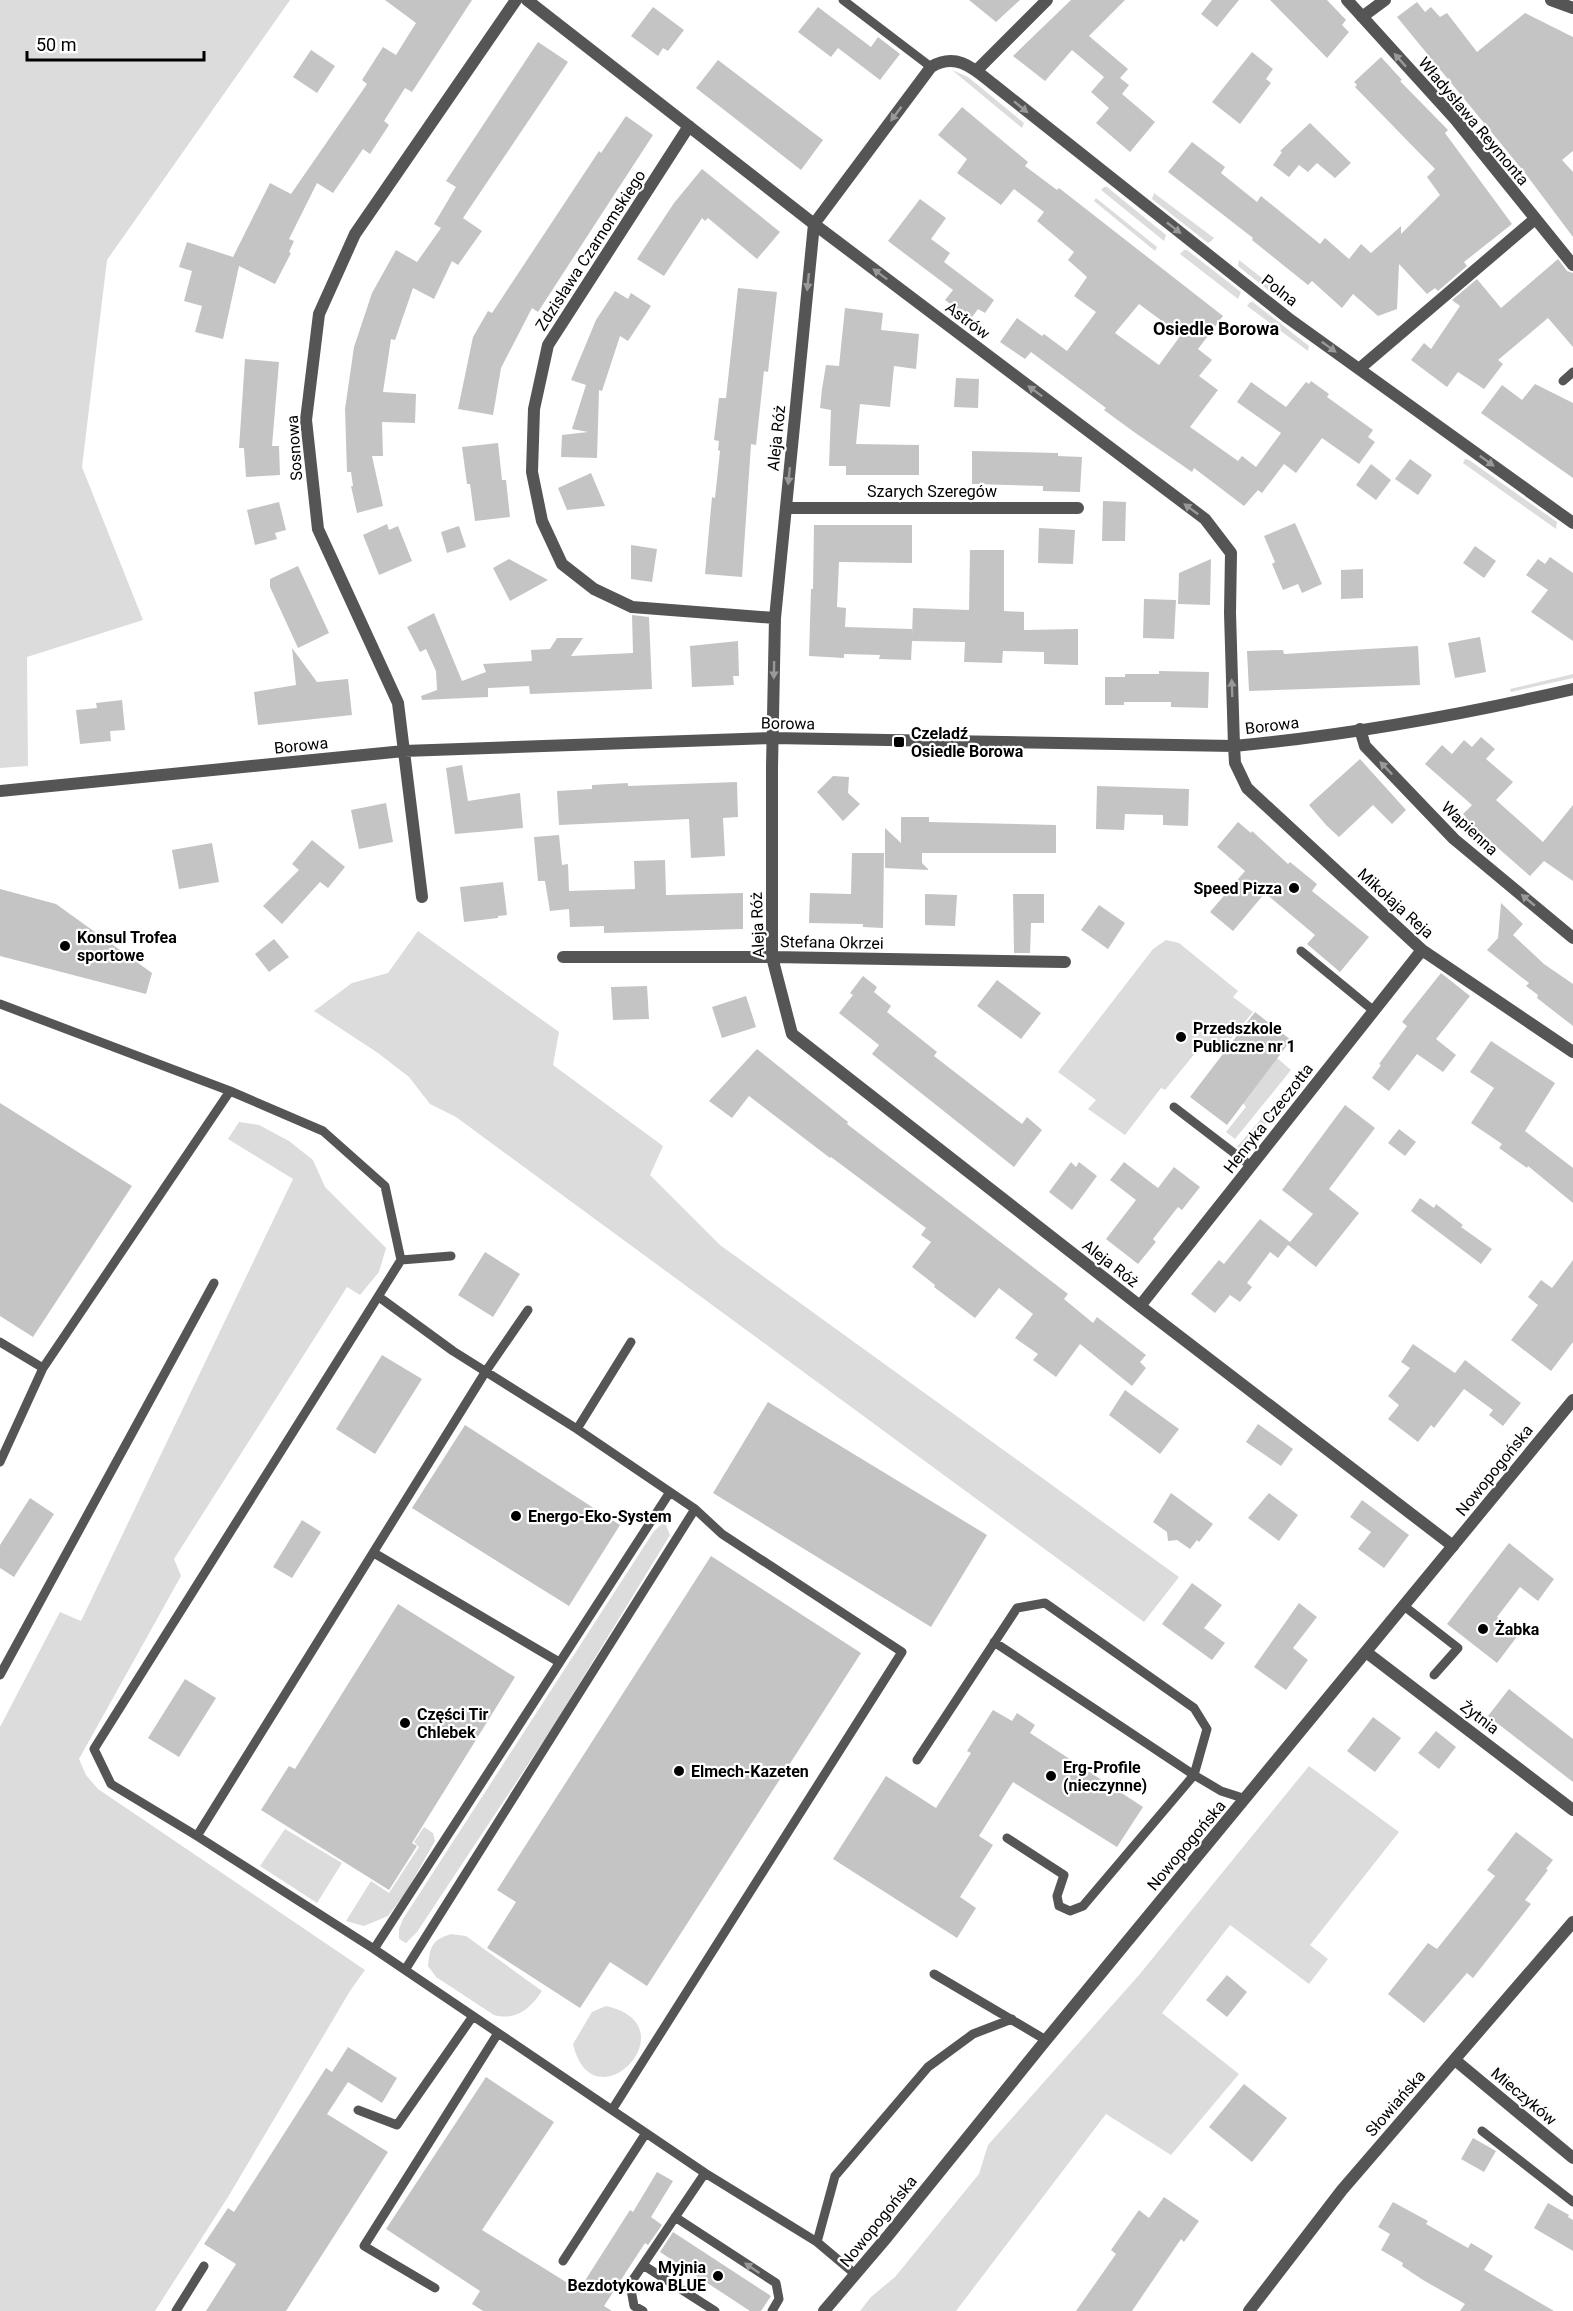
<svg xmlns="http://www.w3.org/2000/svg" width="1573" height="2311" font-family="Roboto,sans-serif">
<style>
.green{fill:#dcdcdc}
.building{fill:#c4c4c4;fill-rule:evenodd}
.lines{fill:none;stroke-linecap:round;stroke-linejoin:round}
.service{stroke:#555;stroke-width:9}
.minor{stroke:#555;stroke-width:12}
.tertiary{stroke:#555;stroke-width:12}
.oneway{fill:#999}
.poi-dot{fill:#000;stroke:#fff;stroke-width:2}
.labels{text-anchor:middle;stroke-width:4.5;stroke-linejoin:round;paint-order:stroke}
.street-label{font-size:16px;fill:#000;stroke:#fff}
.poi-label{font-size:16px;font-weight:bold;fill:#000;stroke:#fff;text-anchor:start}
.neighbourhood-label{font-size:18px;font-weight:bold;fill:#000;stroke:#fff}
</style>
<rect width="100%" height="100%" fill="#fff"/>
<!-- green -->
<path class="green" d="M0,0H290L107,260L82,467L143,620L27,657L28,766L0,768Z
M952,70L968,77L1024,123L1022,128Z
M1104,187H1107L1166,235L1164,241L1101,190Z
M1154,193L1214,238L1210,242L1208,243L1152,199Z
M1096,198L1157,247L1155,251L1094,201Z
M1184,250H1187L1241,292L1238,299L1180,254Z
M1239,260L1294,303L1292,306L1289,307L1238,266Z
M1250,302H1253L1309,346L1308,351L1247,306Z
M1465,459L1469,460L1557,522L1556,529L1463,463Z
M1573,674V678L1511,692L1510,689Z
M418,931L559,1032L553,1065L663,1146L650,1175L720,1245L1179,1577L1144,1622L456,1117L430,1104L409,1077L378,1053L314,1011L352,983L388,973Z
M1166,940L1179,943L1238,991L1233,997L1253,1012L1220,1052L1205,1041L1165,1090L1161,1088L1125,1135L1088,1109L1096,1100L1058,1072L1153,949Z
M1277,1058L1291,1070L1235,1139L1226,1132L1246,1107L1243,1103Z
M1298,1075L1303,1079L1243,1151L1237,1147Z
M239,1122L259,1125L289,1141L313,1160L325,1187L386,1248L379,1272L360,1295L347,1287L174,1559L181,1576L79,1759L86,1775L98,1789L365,1970L350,1991L228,2197L155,2311H0V1727L60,1612L81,1621L293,1179L228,1139Z
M662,1524L666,1525L670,1535L554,1725L417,1932L406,1943L399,1939V1929L403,1919L654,1531Z
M1309,1766L1399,1832L1310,1945L1328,1959L1309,1984L1230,1925L1162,2013L1239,2074L1171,2155L1106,2114L956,2311H860L871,2297L895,2277L979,2174L988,2145L1139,1975Z
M424,1827L433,1833L435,1841L406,1892L388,1916L364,1926L346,1921L371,1881L389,1893L419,1847L414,1842Z
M285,1829L342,1863L317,1903L260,1866Z
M451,1934L466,1936L542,1991C530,2009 516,2021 494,2015L436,1977L428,1966C430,1946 432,1940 451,1934Z
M606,2006C693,2025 593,2129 573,2044L592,2012Z"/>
<!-- building -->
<path class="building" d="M385,0H472L412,92L405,88L384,121L389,125L370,154L363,149L333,193L317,183L289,239L294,241L289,252L291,253L275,284L239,266L223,339L195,332L202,306L184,301L192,271L179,267L187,242L233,257L270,183L291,194L367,84L362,80L383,47L396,55L416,23Z
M969,0H1020L996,22Z
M1071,0H1125L1089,36L1128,69L1120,78L1129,85L1122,94L1155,122L1130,152L1096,123L1109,108L1091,92L1104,77L1072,50L1045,81L1013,56Z
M1212,0H1239L1217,27L1201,14Z
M1270,0H1327L1346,20L1342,25L1349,32L1327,58Z
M1417,2L1425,12L1431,7L1440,17L1447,13L1477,52L1525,13L1573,37V151L1562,160L1573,172V237L1525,173L1397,17Z
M653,7L684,30L668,51L663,48L658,56L631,36Z
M818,7L871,47L878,37L900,54L880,80L838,48L831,57L798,32Z
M538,42L568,62L463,218L482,231L458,265L452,261L434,299L413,288L395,340L391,339L383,392L416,394L415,423L382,422L383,456H372L383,506L357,513L351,486H353L351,472H347L345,409L354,347L372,293L396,250L417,262L441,228L434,224L456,187L446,181Z
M311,50L335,66L317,93L293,77Z
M1252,52L1273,69L1266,79L1271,83L1240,124L1212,102Z
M1381,57L1402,80L1400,81L1448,130L1445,133L1512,224L1464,262L1467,266L1438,291L1435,288L1427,294L1399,264L1397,309L1378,316L1353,294L1342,308L1312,281L1308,285L1252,240L1253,238L1168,172L1192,142L1225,167L1221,173L1257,202L1261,196L1320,244L1325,238L1349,259L1361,244L1371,253L1401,226V234L1440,195L1427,177L1435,169L1355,87L1357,85L1354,82Z
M718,60L823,140L801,170L696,88Z
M962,107L1028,162L1025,166L1057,190L1059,188L1223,316L1198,349L1212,360L1199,376L1218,390L1190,427L1238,461L1242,456L1256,467L1281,433L1237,402L1251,382L1286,407L1306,382L1309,384L1311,381L1329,394L1327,397L1373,430L1368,437L1375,442L1359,464L1322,438L1296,473L1284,464L1262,493L1258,490L1244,506L1194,468L1192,472L1134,432L1104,410L1106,408L1031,352L1025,359L1000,342L1017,318L1042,336L1044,334L1067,351L1096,312L1074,296L1087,277L1068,260L1074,252L1037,221L1044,212L1014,189L1001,205L957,173L967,159L938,135ZM1139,304L1181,335L1159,365L1115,333Z
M626,116L653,135L538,312L532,308L501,368L493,415L458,409L473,337L488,311L492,313L599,151L601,153Z
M1310,123L1351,163L1335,178L1317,163L1308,172L1299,165L1289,177L1273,165L1282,152L1280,151Z
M702,169L780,232L757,259L708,218L705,221L702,218L664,276L637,259L674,203Z
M920,199L946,218L931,239L950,253L944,262L994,300L985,313L978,309L972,317L962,309L960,311L945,300L953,290L888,241Z
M1558,259L1567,271L1573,273V347L1548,318L1498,360L1503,364L1484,389L1458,372L1447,387L1411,360L1424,343L1431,349L1460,306L1452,300L1477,279L1501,308Z
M738,288L777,292L768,372L764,371L756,445L751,444L742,577L705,574L712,497L715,498L720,451L718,450L719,441L714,440L719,398H726Z
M615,291L628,299L631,293L651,306L628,341L620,336L602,391L599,390L597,458L561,457L562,435L588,432L572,429L586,385L571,380L596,320Z
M845,308L883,313L881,330L919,334L916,369L894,366L890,407L860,404L856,444L919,445V475H846V466H829L831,410L820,408L822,389L826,365L839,366Z
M245,359L279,362L272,446H279L280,475L246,477L244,448H239Z
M956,378L979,379L978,408L954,407Z
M1535,384L1573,403V478L1481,413L1502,385L1522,400Z
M498,443L502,480H506L510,517L475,521L470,484H467L462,447Z
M972,451L1058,453V456L1082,457L1080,492L1043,491V486L972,484Z
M1410,459L1432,475L1418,495L1395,479Z
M1371,464L1391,480L1376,500L1356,485Z
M591,473L605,506L567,510L558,488Z
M1103,501L1126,502L1125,541H1102Z
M279,502L286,530L275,533L277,539L255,545L247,510Z
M1295,523L1322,584L1302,593L1298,584L1283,590L1272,564L1275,562L1264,536Z
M387,524L389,530L398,526L412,561L379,575L363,535Z
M814,525H912V563L839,562L837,607L846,608L845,627L912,629V636L913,608L969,610L970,550H1004V611L1024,612V630L1078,629V665L1044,664V652L1003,651L1002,663L964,662L965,642L912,641L911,660L879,659L880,655L844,654V658L809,656L811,589H813Z
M459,526L466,547L447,553L441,532Z
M1039,528L1075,530L1073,564L1038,563Z
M631,545L657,549L652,582L631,579Z
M1475,546L1496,561L1484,578L1463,563Z
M1550,557L1573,573V641L1531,612L1548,590L1526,575L1538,559L1545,564Z
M509,559L548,580L510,601L493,568Z
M1211,559L1210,605L1178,604L1179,573Z
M298,566L329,633L298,648L270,587V579Z
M1363,569V598L1341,599V570Z
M1144,599L1176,600L1174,639L1143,638Z
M434,613L462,681L486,672L483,664L532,661L531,650L550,649L557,638H583L571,656L633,653L632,615L649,617L652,689L530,694L529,686L488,688V697L422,700L421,696L437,690L436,671L426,649L420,652L407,627Z
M1480,637L1486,672L1455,678L1448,643Z
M738,641L739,676H733L734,685L692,687L690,646Z
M1418,646L1420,685L1249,691L1247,651L1283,650L1284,654Z
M292,648L317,682L348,679L352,715L258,725L254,692L296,685Z
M1159,671L1209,672L1208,708L1171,707V702H1124V705H1105V677H1125V674H1159Z
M122,700L125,730L110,731L111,741L80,744L76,710L97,708L96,703Z
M1481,737L1495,749L1486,759L1513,782L1496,800L1543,842L1573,805V881L1544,861L1530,876L1465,819L1466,817L1463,814L1472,805L1425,764L1442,745L1452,754L1464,740L1472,747Z
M1360,759L1406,810L1392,824L1373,805L1339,837L1326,825L1309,805Z
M462,765L468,801L520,793L523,828L455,834L446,768Z
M833,776L849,777L848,793L860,804L843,821L817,792Z
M737,782L738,817L723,818L725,856L691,858L689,819L559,825L557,791L592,789V785L628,783V786Z
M1097,786L1189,789L1188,826L1163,825V815L1125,814L1124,830L1096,829Z
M386,803L393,842L359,849L351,810Z
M901,817H929V822L1056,825V853H922V863L929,870L885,868V828L901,843Z
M1238,822L1251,833L1252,831L1288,864L1290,862L1317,884L1312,891L1369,937L1340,972L1307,944L1315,935L1265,893L1233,931L1210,912L1245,871L1217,847Z
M559,835L562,865L568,864L569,891L635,889L634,861L665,860L666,895L743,893V929L604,933V926L570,927L569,909L550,911L545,881H538L534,837Z
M312,840L345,867L328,888L320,882L282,924L263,906L299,870L292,864Z
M212,843L219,882L179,889L172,850Z
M852,853H884L883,928L863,927V924L809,923L810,893L851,894Z
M503,882L507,915L498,916V918L464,922L460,887Z
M0,889L56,904L152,973L146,994L0,956Z
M925,894L957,895L955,926L925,925Z
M1013,894H1044V923H1031L1030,953H1014Z
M1501,903L1523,924L1513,935L1544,964L1573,984V1026L1537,998L1538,995L1526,986L1529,983L1487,950L1498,938Z
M1099,905L1125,923L1108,949L1081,930Z
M274,939L289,957L269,972L255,954Z
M1441,973L1470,996L1436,1039L1456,1055L1443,1072L1417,1054L1389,1091L1372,1078L1381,1065L1379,1064L1407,1026L1402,1022Z
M863,976L877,987L874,992L891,1006L887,1012L937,1052L934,1056L1022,1124L1027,1117L1042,1130L1014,1167L872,1054L879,1045L839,1013L853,995L850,993Z
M997,980L1041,1013L1021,1039L977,1006Z
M647,986L649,1019L613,1020L611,987Z
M746,996L756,1027L722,1038L712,1007Z
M1255,1012L1291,1040L1227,1125L1190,1097Z
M1491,1041L1555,1083L1525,1131L1573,1168V1203L1528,1166L1527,1168L1499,1148L1502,1144L1471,1123L1494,1088L1470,1072Z
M757,1049L848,1122L847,1124L1068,1294L1064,1299L1093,1323L1097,1317L1146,1355L1140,1362L1146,1368L1132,1386L1080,1344L1056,1377L1033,1360L1038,1354L1015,1338L1033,1314L999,1288L975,1318L934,1287L935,1285L912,1267L931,1242L921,1235L926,1228L831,1157L830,1158L749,1096L732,1118L709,1101Z
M0,1103L132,1186L33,1337L0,1316Z
M1345,1105L1375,1128L1329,1189L1359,1213L1316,1267L1288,1245L1278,1258L1270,1252L1247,1283L1252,1287L1240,1302L1230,1295L1215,1313L1191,1294L1219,1260L1224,1264L1260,1219L1290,1242L1313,1214L1282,1190Z
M1399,1129L1416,1142L1405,1156L1388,1143Z
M1071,1162L1076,1167L1079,1162L1097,1176L1072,1210L1049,1192Z
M1124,1162L1158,1188L1174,1167L1200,1187L1182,1210L1178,1207L1153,1239L1156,1242L1138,1264L1106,1239L1136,1200L1110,1180Z
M1420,1198L1434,1208L1436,1204L1463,1225L1461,1227L1492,1249L1481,1264L1411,1211Z
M485,1252L520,1274L493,1317L458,1295Z
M1573,1260V1342L1551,1371L1511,1340L1538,1305L1528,1297L1541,1280L1552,1288Z
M1413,1344L1455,1373L1465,1360L1521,1403L1503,1426L1489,1415L1493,1410L1464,1389L1434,1428L1431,1425L1418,1442L1388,1419L1399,1405L1388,1396L1410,1368L1401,1362Z
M382,1355L422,1379L375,1454L336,1429Z
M1125,1390L1179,1429L1160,1454L1109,1415Z
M768,1402L987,1535L931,1627L713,1493Z
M1258,1424L1293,1449L1281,1466L1246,1442Z
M465,1425L620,1525L569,1606L412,1508Z
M1171,1493L1213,1524L1199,1542L1197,1540L1190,1549L1177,1540L1168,1541L1167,1532L1153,1522Z
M1269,1493L1298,1515L1279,1541L1248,1518Z
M30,1498L54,1514L14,1577L0,1568V1545Z
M1362,1500L1409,1535L1384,1568L1358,1549L1371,1532L1350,1517Z
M302,1520L321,1532L292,1578L273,1567Z
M1509,1543L1554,1579L1538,1601L1520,1587L1497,1617L1519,1634L1497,1663L1447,1624Z
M711,1556L861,1653L647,1986L610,1962L580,2008L487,1948L516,1902L497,1890Z
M1192,1583L1222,1605L1204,1628L1225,1643L1212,1660L1162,1624Z
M1299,1603L1317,1617L1293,1648L1308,1660L1286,1690L1254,1667Z
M398,1604L515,1677L412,1843L417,1846L389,1890L261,1810L289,1766L295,1769Z
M185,1679L216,1698L179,1757L148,1738Z
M1509,1689L1573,1739V1782L1488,1716Z
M993,1710L1012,1721L1017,1713L1035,1725L1030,1733L1143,1807L1117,1847L1013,1782L979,1836L993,1845L960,1897L976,1908L957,1938L833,1859L886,1776L936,1808L971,1753L967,1751Z
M1373,1717L1401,1738L1375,1772L1347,1751Z
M1436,1731L1456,1747L1439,1769L1418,1753Z
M1516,1832L1553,1860L1546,1869L1548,1870L1525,1900L1531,1904L1473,1978L1467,1973L1424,2023L1388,1994L1428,1943L1437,1949L1468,1910L1495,1876L1487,1870Z
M1227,1975L1247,1992L1227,2017L1206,2000Z
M348,2047L397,2078L382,2103L348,2082L327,2114L388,2152L286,2311H206L236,2264L204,2244L228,2208L234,2212L326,2068L332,2072Z
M486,2077L554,2122L482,2230L579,2290L630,2210L633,2212L657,2172L673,2181L651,2217L662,2225L648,2245L645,2243L604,2306L612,2311H483L472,2304L480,2291L386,2229Z
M1244,2084L1287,2118L1252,2162L1209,2127Z
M1473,2138L1496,2151L1484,2172L1461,2159Z
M1164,2197L1199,2221L1184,2242L1181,2239L1132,2311H1076L1116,2254L1111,2250L1139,2210L1149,2218Z
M1393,2202L1428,2221L1426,2224L1468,2248L1471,2243L1493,2256L1484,2270L1554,2311H1460L1465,2304L1423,2280L1402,2266L1403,2263L1381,2250L1390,2234L1378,2227Z
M1548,2203L1569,2215L1568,2217L1573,2220V2251L1534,2228Z
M673,2232L771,2296L761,2311H750L660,2252Z"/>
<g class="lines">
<!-- service -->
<path class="service" d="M843,0L931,67
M1563,381L1573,372
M1301,951L1374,1011
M0,1004L230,1091L323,1131L385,1186L401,1260L94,1749L111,1784L197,1836L374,1949L705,2173L817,2242L855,2274
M1174,1107L1251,1166
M401,1260L451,1256
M379,1297L453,1351L577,1429L695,1509L722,1534L902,1652L612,2110
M0,1342L43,1368
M577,1429L631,1342
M0,1462L43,1368L230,1091
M374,1553L559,1662
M1404,1606L1458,1648L1434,1675
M994,1642L1194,1775L1221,1791L1246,1799
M0,1675L214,1283
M917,1760L1017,1608L1045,1603L1194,1708L1207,1729L1194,1775L1083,1906L1070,1911L1059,1906L1057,1896L1064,1875L1007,1838
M197,1836L486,1371L528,1310
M374,1949L670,1492
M405,1970L695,1509
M934,1974L1046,2040
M358,2110L397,2125L473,2016
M1482,2131L1573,2202
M675,2217L776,2283L779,2299L772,2311
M817,2242L835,2176L928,2067L973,2034L1012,2019
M563,2261L646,2133
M643,2265L715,2311
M435,2288L364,2246L498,2033
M176,2311L204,2266
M643,2311L634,2306L630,2284L705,2173"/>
<!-- minor -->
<path class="minor" d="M527,0L814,224L1205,519L1231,553L1230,613L1234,746L1235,763L1247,788L1422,950L1573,1052
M1347,0L1455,119L1573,265
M1551,0L1573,8
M1362,17L1385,0
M976,71L1047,0
M689,126L548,345L534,409L532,472L542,521L562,564L594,589L632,607L775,618
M1359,369L1535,219
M786,508H1078
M1360,729L1365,746L1454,839L1573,938
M0,791L404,751L772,738L1234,746C1348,735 1461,715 1573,689
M422,897L398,703L318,529L306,420L319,314L355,234L516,0
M563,957H772L1065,962
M1140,1306L1422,950
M1453,1546L1140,1306L792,1034L772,957V767L775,618L814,224L931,67C956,52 973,68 993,84L1288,318L1573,523
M1366,1652L1573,1810
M1455,2060L1573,2158
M1249,2311L1342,2190L1573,1922"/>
<!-- tertiary -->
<path class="tertiary" d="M824,2311L887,2237L1046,2040L1573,1400"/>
</g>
<!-- one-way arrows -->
<defs><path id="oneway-solid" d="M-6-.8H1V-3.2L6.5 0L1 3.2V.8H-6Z" transform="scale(1.5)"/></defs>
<g class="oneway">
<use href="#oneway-solid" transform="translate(1400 60) rotate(-132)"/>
<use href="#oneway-solid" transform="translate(1021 107) rotate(39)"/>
<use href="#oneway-solid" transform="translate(896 114) rotate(127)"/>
<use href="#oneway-solid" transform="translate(1174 228) rotate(38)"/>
<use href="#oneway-solid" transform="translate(880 274) rotate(-143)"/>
<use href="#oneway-solid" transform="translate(808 282) rotate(96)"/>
<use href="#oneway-solid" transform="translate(1329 347) rotate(36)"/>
<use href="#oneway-solid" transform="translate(1035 391) rotate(-143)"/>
<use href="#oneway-solid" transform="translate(1487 461) rotate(36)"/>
<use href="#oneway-solid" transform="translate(789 476) rotate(96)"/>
<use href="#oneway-solid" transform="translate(1191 509) rotate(-143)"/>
<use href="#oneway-solid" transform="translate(774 670) rotate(91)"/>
<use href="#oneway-solid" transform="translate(1232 688) rotate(-92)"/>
<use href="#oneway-solid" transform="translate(1386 768) rotate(-134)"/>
<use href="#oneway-solid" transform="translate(1528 900) rotate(-140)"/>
<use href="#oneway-solid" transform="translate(752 2268) rotate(-146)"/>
</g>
<!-- markers -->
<g class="poi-dot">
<rect x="893" y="736" width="12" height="12" rx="3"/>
<circle cx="1294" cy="888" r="6"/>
<circle cx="65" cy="946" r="6"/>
<circle cx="1181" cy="1037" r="6"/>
<circle cx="516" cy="1516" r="6"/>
<circle cx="1483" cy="1629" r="6"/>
<circle cx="405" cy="1723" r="6"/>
<circle cx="679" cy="1771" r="6"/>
<circle cx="1051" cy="1776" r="6"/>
<circle cx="718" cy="2276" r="6"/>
</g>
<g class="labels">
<!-- street labels -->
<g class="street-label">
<text transform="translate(1474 121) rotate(50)" y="6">Władysława Reymonta</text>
<text transform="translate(590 250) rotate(-57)" y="6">Zdzisława Czarnomskiego</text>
<text transform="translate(1280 290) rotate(38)" y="6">Polna</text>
<text transform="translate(968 320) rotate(37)" y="6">Astrów</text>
<text transform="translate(776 438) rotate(-84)" y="6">Aleja Róż</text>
<text transform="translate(294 448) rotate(-94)" y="6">Sosnowa</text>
<text x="932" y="497">Szarych Szeregów</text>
<text transform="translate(788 723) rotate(1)" y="6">Borowa</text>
<text transform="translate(1272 725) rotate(-7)" y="6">Borowa</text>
<text transform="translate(301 745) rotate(-6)" y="6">Borowa</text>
<text transform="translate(1470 828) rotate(43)" y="6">Wapienna</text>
<text transform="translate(1396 903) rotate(42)" y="6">Mikołaja Reja</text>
<text transform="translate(757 925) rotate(-92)" y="6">Aleja Róż</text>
<text transform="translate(832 942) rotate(1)" y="6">Stefana Okrzei</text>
<text transform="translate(1268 1118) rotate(-52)" y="6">Henryka Czeczotta</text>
<text transform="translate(1111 1263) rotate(38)" y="6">Aleja Róż</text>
<text transform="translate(1494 1470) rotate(-51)" y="6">Nowopogońska</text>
<text transform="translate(1480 1717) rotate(37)" y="6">Żytnia</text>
<text transform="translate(1186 1845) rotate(-50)" y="6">Nowopogońska</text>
<text transform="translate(1524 2096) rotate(40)" y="6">Mieczyków</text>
<text transform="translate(1395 2103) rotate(-49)" y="6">Słowiańska</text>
<text transform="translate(878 2221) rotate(-51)" y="6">Nowopogońska</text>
</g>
<!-- poi labels -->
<g class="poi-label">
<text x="911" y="739">Czeladź<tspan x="911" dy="18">Osiedle Borowa</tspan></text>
<text x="1282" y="894" text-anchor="end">Speed Pizza</text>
<text x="77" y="943">Konsul Trofea<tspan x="77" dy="18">sportowe</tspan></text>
<text x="1193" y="1034">Przedszkole<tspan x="1193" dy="18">Publiczne nr 1</tspan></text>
<text x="528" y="1522">Energo-Eko-System</text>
<text x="1495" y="1635">Żabka</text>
<text x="417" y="1720">Części Tir<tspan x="417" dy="18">Chlebek</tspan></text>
<text x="1063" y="1773">Erg-Profile<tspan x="1063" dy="18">(nieczynne)</tspan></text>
<text x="691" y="1777">Elmech-Kazeten</text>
<text x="706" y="2273" text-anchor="end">Myjnia<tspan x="706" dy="18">Bezdotykowa BLUE</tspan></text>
</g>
<!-- neighbourhood labels -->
<g class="neighbourhood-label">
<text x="1216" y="335">Osiedle Borowa</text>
</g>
</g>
<!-- scale -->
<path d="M27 51v9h177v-9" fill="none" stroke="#000000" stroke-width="3"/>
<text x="36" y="51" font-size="18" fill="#000000" stroke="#ffffff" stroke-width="4.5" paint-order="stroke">50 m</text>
</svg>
